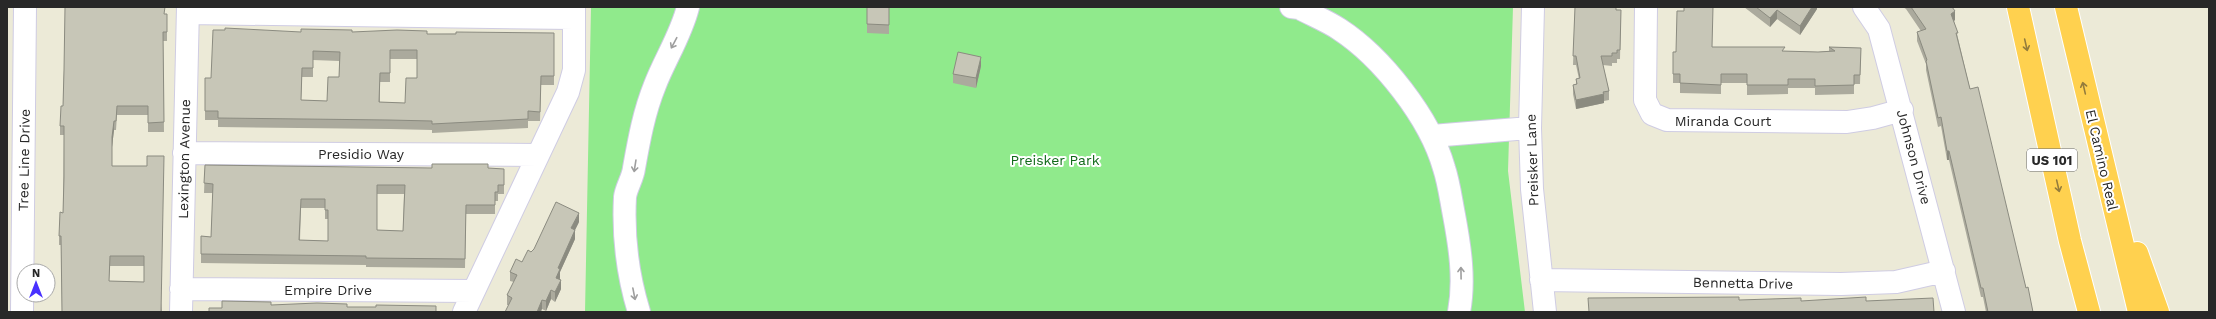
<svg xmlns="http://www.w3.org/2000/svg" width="2216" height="319" font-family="'Work Sans',sans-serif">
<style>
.green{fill:#90ea8c}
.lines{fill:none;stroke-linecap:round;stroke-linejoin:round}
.minor-casing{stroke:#cfcce3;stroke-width:24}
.highway-casing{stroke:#fff;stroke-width:24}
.minor{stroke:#fff;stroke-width:22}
.highway{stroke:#ffd14f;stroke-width:22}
.wall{fill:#abaa9d;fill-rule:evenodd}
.shaded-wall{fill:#8b8b80}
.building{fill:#c7c6b7;stroke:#8b8b80;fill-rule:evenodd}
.oneway{stroke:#9e9e9e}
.oneway2{stroke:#947c3c}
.labels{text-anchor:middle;stroke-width:4;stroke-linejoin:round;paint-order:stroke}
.shield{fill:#fff;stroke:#686868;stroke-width:1}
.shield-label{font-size:13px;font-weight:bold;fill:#282828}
.street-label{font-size:14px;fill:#282828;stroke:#fff}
.park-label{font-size:14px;fill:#116b1a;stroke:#fff}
</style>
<rect width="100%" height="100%" fill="#ecead7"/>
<!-- green -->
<path class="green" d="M591,7H1513L1508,171L1525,312H585Z"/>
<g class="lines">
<defs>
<path id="minor" d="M1291,7L1299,8C1312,15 1327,21 1339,29C1382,57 1430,118 1444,168C1449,183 1451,200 1454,215C1460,247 1465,280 1459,312
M1533,7L1530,128L1532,189L1545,312
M1646,7L1645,100L1652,114L1667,120L1847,122L1873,118L1902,110
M1864,7L1879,29L1954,312
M188,13L574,18
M1432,136L1530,128
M184,153L538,155
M1541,280L1841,284L1896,282L1944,271
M181,289L474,291
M22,312L25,7
M181,312L188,7
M464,312L568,92L574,70V7
M639,312C628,276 623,235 625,197C626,188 633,178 634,168C639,140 644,112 655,85C665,59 681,35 688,7"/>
<path id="highway" d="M2018,7L2070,241L2089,312
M2066,7L2139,312
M2137,253L2158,312"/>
</defs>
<!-- minor casing -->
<use href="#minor" class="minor-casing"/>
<!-- highway casing -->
<use href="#highway" class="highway-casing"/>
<!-- minor -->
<use href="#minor" class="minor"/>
<!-- highway -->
<use href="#highway" class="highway"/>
</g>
<!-- wall -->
<path class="wall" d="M867,7H889V34L867,33Z
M1575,7L1621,10L1620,59H1617V63H1612V66L1603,65L1609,91V100L1604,101V103L1576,109L1573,94V85L1576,84V79H1579L1576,65H1573Z
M1744,7H1817V9L1800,35L1777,19L1770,27Z
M1903,7H1952L1955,20L1954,21L1970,89L2033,312H1986L1983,297H1981L1949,160H1947L1941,126L1938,127L1926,70V64L1917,41V32L1921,31L1906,9Z
M165,14H167V41H163L164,132H148V115H117L116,130H114L112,147V166H147L162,312H62L61,245H59V236L63,213L64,135H60V126L63,106L64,70ZM110,266H144V282L109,281Z
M301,32L427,34L554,33V85H541L540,121H528V128L432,133V130L389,129L218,127V120H205V78H211ZM390,59H417V78L405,103L380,102V82H390ZM313,60L339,61V77L327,101L301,100L302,77H313Z
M1712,47L1785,51L1818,52L1829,51V47L1861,48L1860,84H1854V94L1815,95V88H1788V94L1747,95V83H1721V94L1680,93V83H1673V52Z
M981,66L976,88L953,83V74Z
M205,165L504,169V194H498V201H495V214H466L465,268L366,267V265L201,263V236L211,237L213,193H204ZM377,194H404L403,231L377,230ZM301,208H325V219H328V241L300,240Z
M579,222L575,230V239L560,272V279L561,289L555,302L551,299L546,311L542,309L507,305V295L514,282L510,281V272L522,262L531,252Z"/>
<!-- shaded-wall -->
<path class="shaded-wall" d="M1812,7H1817V9L1800,35V26Z
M1777,10V19L1770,27V18Z
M1955,11V20L1951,23V14Z
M981,57V66L976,88V78Z
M1604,94V103L1576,109V100Z
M114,121V130L112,147V137Z
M1947,151H1949V160H1947Z
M579,213V222L571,238V228Z
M575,230V239L560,272V278L556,287V278L558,268Z
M561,280V289L555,302V292Z
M551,290V299L546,311V301Z
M542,300V309L541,312H537Z"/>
<!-- building -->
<path class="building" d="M65,7H165L164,14H167V32H163L164,122L148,123V106H117L116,121H114L112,137V166H147V156H164L161,312H62L61,236H59L60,212L63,213L64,177V126H60L61,106H63L64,70ZM110,256H144V282L109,281Z
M867,7H889V25L867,24Z
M1575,7H1616V10H1621L1620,50H1617V53H1612V56H1601L1609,91L1603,92L1604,94L1576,100L1573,85L1577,84L1576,79L1580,78L1576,56H1573Z
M1684,7H1713L1712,47H1785L1782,51L1818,52L1835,51L1829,47L1861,48L1860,75H1854V85L1815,86V79H1788V85H1747V74H1721V85L1680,83V74H1673V52H1676L1677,11H1684Z
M1756,7H1812L1800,26L1777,10L1770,18Z
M1911,7H1952L1955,11L1951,14L1958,33H1956L1970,89L1978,87L2026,288L2028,287L2033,312H1988L1983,288H1981L1949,151H1947L1941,117L1938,118L1926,61L1927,60L1917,32L1926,29Z
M225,28L301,32V29L352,30V32L397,30L427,31V34H456V32L554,33V76H541L540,112L528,111V119L432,124V121L389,120L218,118V111H205V78H211L213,30H225ZM390,50H417V78H406L405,103L379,102L380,73H390ZM313,51L340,52L339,77H328L327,101L301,100L302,68H313Z
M958,52L981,57L976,78L953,74Z
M432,164H488V168L504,169V185H498V192H495V205H466L465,259L366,258V256L201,254V236L211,237L213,184L204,183L205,165L432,168ZM377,185H405L403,231L377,230ZM301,199H325V210H328V241L299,240Z
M556,202L579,213L571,228L575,230L558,268L560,269L556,278L561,280L555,292L551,290L546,301L542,300L537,312H505L512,298L507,295L517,275L510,272L516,259L522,262L528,250L531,252L534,249Z
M1739,297V300L1801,298V301L1866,297V301L1933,298L1934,312H1589L1588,298Z
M222,301L271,302V305L317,303L347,304V307H376V305L436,306V312H209V308H222Z"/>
<!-- one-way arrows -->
<defs><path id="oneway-shaft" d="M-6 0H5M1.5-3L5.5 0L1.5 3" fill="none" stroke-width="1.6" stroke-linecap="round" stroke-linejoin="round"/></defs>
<g class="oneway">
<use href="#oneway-shaft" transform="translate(674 43) rotate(118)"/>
<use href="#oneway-shaft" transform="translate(635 166) rotate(99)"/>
<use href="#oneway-shaft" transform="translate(1461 273) rotate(-91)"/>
<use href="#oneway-shaft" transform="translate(634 294) rotate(79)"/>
</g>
<g class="oneway2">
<use href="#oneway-shaft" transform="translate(2026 45) rotate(77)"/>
<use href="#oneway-shaft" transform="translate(2084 88) rotate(-103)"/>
<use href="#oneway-shaft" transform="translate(2058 186) rotate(77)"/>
</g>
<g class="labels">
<!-- shield labels -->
<rect class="shield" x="2027" y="149" width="50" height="22" rx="3"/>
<g class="shield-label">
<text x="2052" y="165">US 101</text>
</g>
<!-- street labels -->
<g class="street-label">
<text x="1723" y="126">Miranda Court</text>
<text x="361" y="159">Presidio Way</text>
<text transform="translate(1914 157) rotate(75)" y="5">Johnson Drive</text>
<text transform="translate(184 159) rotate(-89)" y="5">Lexington Avenue</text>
<text transform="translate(24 160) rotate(-89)" y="5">Tree Line Drive</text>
<text transform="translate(1532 160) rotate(-92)" y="5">Preisker Lane</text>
<text transform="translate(2102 160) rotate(77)" y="5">El Camino Real</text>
<text transform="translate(1743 283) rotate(1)" y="5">Bennetta Drive</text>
<text x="328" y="295">Empire Drive</text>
</g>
<!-- park labels -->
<g class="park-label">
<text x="1055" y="165">Preisker Park</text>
</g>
</g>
<!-- border -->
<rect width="2216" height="319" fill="none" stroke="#282828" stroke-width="16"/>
<!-- north arrow -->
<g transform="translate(36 283)"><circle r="19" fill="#ffffff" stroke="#a9a9a9"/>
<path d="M0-3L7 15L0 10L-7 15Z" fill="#4931ff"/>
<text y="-6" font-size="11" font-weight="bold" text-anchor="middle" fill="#282828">N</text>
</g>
</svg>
